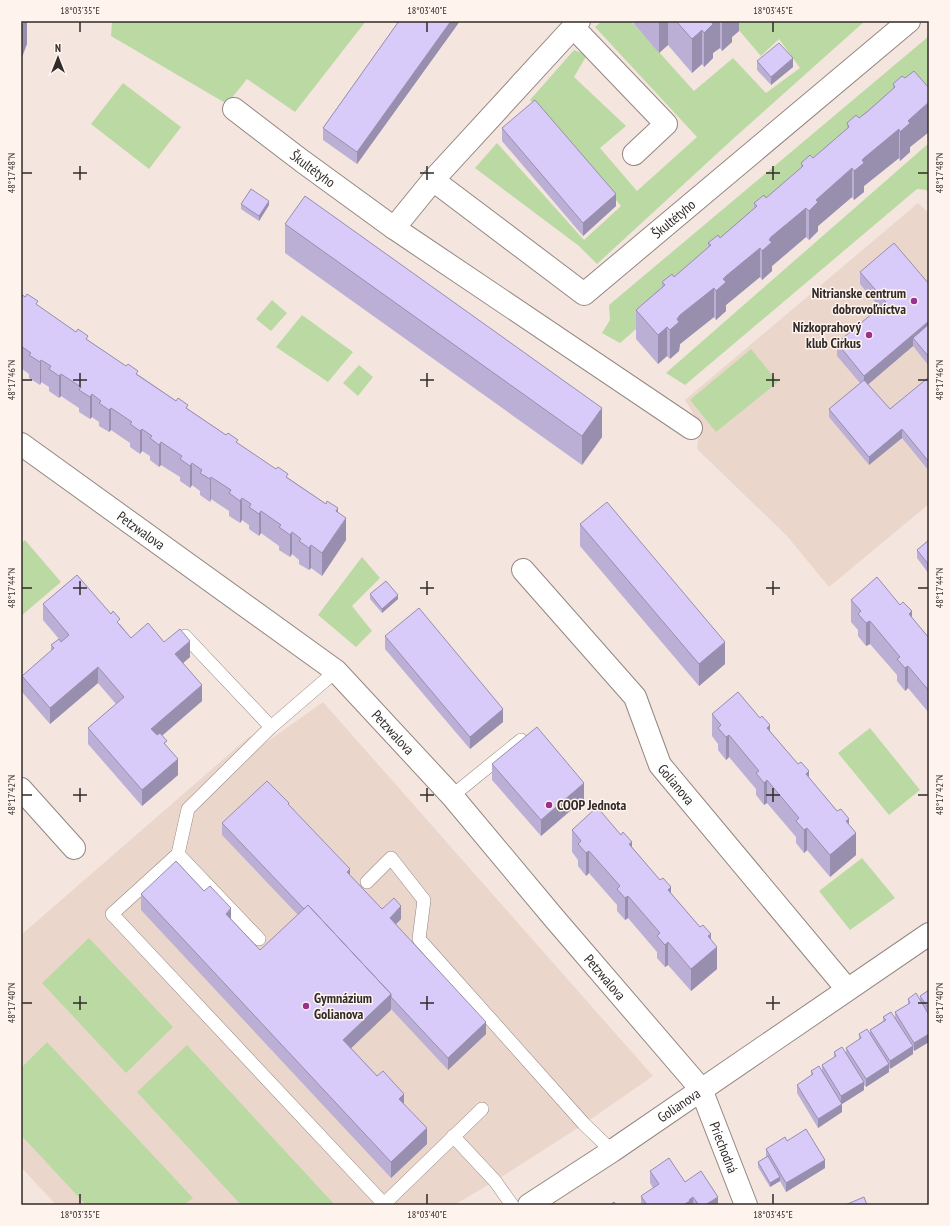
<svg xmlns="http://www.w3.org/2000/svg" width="950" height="1226" font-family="'PT Sans Narrow',sans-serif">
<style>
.built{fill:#ebd6cc}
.green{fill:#bbdaa3}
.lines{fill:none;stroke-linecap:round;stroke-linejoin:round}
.service-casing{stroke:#948781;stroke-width:14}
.minor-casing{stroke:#948781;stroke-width:24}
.tertiary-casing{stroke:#948781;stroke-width:24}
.service{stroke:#fff;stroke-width:13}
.minor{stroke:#fff;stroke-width:22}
.tertiary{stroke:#fff;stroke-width:22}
.wall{fill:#bbafd6}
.shaded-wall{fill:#988eae}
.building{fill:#d9cbf9;stroke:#988eae}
.ticks{fill:none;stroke:#312b29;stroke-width:1.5}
.poi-dot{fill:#9c3091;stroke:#fff3ee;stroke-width:1.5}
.labels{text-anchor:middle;stroke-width:3;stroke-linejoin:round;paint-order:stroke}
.street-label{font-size:14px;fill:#312b29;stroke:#fff3ee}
.poi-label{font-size:14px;font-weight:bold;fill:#312b29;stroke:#fff3ee;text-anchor:end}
.neatline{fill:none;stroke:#312b29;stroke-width:1.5}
.ticks-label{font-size:10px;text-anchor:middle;fill:#312b29}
</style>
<rect width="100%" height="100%" fill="#f4e5df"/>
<!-- built -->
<path class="built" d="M918,203L929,213V504L829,587L787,536L697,449L700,425L685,400Z
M323,702L653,1076L584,1124L495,1181L454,1205H56L21,1167V935L250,736L264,744Z"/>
<!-- green -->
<path class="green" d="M112,21H366L295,112L247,79L227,104L111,36Z
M602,21H631L694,91L733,58L766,93L800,68L779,39L761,56L731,21H865L734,138L597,264L579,246L475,168L497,143L584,240L621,206L530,100L574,50L587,55L574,77L626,126L600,148L637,191L697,137L595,27Z
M929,36V104L915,88L620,343L602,333L610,320L609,305Z
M123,83L181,127L149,169L91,124Z
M929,143V193L926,190L917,189L685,385L666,373Z
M272,300L287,313L271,331L256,319Z
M302,315L353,352L328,382L276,347Z
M751,349L778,382L716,432L690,400Z
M359,365L373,377L358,396L343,383Z
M25,540L61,582L21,616V544Z
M362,557L380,578L352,606L372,631L356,647L318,615Z
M870,728L920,790L889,815L838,753Z
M862,858L895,898L850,930L819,891Z
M89,938L173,1027L126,1073L42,983Z
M47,1042L193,1198L184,1205H86L21,1135V1068Z
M187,1045L335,1205H241L137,1092Z"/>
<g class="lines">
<defs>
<path id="service" d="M185,636L271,727
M452,796L521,740
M178,854L112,914L384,1204L482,1109
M367,882L391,858L424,900L419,939L584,1124L612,1151
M259,939L178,854L188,809L271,727L336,671
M453,1136L495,1181L512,1205"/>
<g id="minor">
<path id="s1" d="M579,21L433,180L584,294L909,21"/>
<path d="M573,27L666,124L634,154"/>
<path id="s2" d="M234,109L302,161L394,228"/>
<path d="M433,180L394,228L691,428"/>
<path id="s3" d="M21,444L336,671L452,796L554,918L701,1089L746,1205"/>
<path id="s4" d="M523,570L635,697L660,765L847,989"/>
<path d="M21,789L74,848"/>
</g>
<g id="tertiary">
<path id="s5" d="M529,1205L612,1151L929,934"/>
</g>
</defs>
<!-- service casing -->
<use href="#service" class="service-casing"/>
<!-- minor casing -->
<use href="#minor" class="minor-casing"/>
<!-- tertiary casing -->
<use href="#tertiary" class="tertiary-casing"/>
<!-- service -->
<use href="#service" class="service"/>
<!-- minor -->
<use href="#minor" class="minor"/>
<!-- tertiary -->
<use href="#tertiary" class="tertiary"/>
</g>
<!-- wall -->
<path class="wall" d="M399,21H460L357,164L323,140V128Z
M634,21H739V31L732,37V42L722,51L720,48L713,53V58L704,67L702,64L692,73L668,45L659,53L634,24Z
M757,61L793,67L771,85L757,70Z
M905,78L929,88V132L910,147V152L900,161L899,158L864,186V192L854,200L852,197L818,226V231L809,240L806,237L772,266V271L762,280L760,277L726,305V311L716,320L714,317L680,344L679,351L670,359L667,356L658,364L636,339V310L662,287V282L674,277L682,270L708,248V243L720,238L754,208V203L766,198L801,168V163L813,158L847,129V123L859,118L893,89V84Z
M502,128L616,206L583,236L502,141Z
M241,204L269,205L259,221L241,209Z
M285,224L602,437L582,465L285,253Z
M860,272L929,284V366L913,346L868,384L890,409L929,377V471L902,438L869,465L829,417V409L860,383L837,356V343L880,308L860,284Z
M21,294L338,512L346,540L322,576L311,568L309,570L299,564V560L292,554L290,557L279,550V546L261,533L259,536L249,529V525L242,520L240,523L229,516V511L211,499L210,502L200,495V491L192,485L190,488L180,481V477L161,465L159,467L150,460V456L142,451L140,454L130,447V443L111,430L109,432L99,426V422L92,417L90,419L79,412V408L61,396L59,398L49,391V387L41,382L40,385L29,378V374L21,368Z
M580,524L725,664L699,686L580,546Z
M929,540V574L917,558V550Z
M370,594L398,599L382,613L370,599Z
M851,600L912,618L929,638V713L908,688L905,691L897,681V675L870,644L866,646L858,636V630L851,622Z
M43,604L120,624L131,638L164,642L190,657L183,663L202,701L162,736L178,775L142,806L88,744V728L116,704L98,683L50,724L22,692V676L51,651V645L59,639L43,620Z
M385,636L503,722L470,749L385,649Z
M712,714L770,731L849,825L856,855L830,877L807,850L804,853L796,843V837L767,803L764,805L756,795V789L729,757L726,760L718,750V744L712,736Z
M492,764L584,799L541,836L492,780Z
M289,806L350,875L382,909L401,919L396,924L486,1034L448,1070L391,1009L351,1048L404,1104L427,1144L391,1178L141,910V894L231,920L260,950L298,915L222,835V823Z
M572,830L632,847L711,940L717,969L691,991L668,965L665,967L657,958V952L628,918L625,920L617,911V905L589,873L586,876L578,866V860L572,852Z
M929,990V1042L914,1051L913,1049V1054L890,1069L889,1067V1072L866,1087L864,1085V1090L842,1104V1112L818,1128L797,1093V1085L811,1076V1071H822V1065L834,1058V1052L846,1053V1048L859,1040V1034L870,1035V1030L883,1021V1017L895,1018V1012L908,1004V999L920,1001V996Z
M787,1141L825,1168L786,1192L780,1181L770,1187L758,1167V1162L766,1157V1149Z
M650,1171L685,1182L718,1205H641V1196L653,1188L650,1183Z"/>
<!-- shaded-wall -->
<path class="shaded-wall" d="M24,21H27V44L21,60V31Z
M451,21H460L357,164V152Z
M659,21H668V45L659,53Z
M711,21H720V48L713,53V58L704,67V33Z
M722,21H739V31L732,37V42L722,51Z
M702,30V64L692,73V39Z
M793,58V67L771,85V77Z
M929,102V132L910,147V152L900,161V132L910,119Z
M899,129V158L864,186V192L854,200V171L864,158Z
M852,168V197L818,226V231L809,240V211L816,200Z
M616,194V206L583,236V223Z
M269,201V205L259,221V216Z
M806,208V237L772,266V271L762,280V251L771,237Z
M760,248V277L726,305V311L716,320V291L726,276Z
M714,288V317L680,344L679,351L670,359V330L680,315Z
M929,321V333L913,338V346L864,388V376Z
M667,327V356L658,364V335Z
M41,360V382L40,385V362Z
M61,374V396L59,398V376Z
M92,394V417L90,419V397Z
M111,408V430L109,432V410Z
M602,408V437L582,465V436Z
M142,429V451L140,454V431Z
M902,429V438L869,465V457Z
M161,442V465L159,467V445Z
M192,463V485L190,488V466Z
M211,477V499L210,502V479Z
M242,498V520L240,523V501Z
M338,508V531L346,518V540L322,576V553L336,511Z
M261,511V533L259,536V514Z
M292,532V554L290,557V535Z
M311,545V568L309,570V548Z
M398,595V599L382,613V609Z
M912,611V634L909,614Z
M870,621V644L866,646V623Z
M190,641V657L175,670V654Z
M725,642V664L699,686V664Z
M908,666V688L905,691V668Z
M98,667V683L50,724V708Z
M202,685V701L151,745V729Z
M503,709V722L470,749V737Z
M770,725V748L767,728Z
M729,735V757L726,760V737Z
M178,759V775L142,806V790Z
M809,771V794L806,774Z
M767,780V803L764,805V783Z
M584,783V799L541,836V820Z
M849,819V838L856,833V855L830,877V855L846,821Z
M807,828V850L804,853V830Z
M632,842V864L629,844Z
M589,851V873L586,876V853Z
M350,869V881L347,872Z
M671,887V909L668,890Z
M628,896V918L625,920V898Z
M401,906V919L390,930V918Z
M231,908V924L226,914Z
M711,934V952L717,947V969L691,991V969L708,936Z
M668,942V965L665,967V945Z
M391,994V1010L343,1056V1040Z
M486,1022V1034L448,1070V1058Z
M929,1034V1042L914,1051V1043Z
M913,1046V1054L890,1069V1061Z
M889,1064V1072L866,1087V1079Z
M864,1082V1090L842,1104V1112L818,1128V1119L841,1105V1096Z
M404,1094V1110L399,1099Z
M427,1128V1144L391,1178V1162Z
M825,1160V1168L786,1192V1183Z
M780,1177V1181L770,1187V1183Z
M693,1197V1205H683L689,1200Z
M718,1197V1205H705Z"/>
<!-- building -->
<path class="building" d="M21,21H24L21,31Z
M399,21H451L357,152L323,128Z
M676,21H711V22L713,24L704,33L702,30L692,39Z
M779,43L793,58L771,77L757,61Z
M914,71L929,88V102L910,119L908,121L910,123L900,132L899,129L864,158L862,160L864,163L854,171L852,168L816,200L818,202L809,211L806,208L771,237L769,240L772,242L762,251L760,248L726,276L723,279L726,282L716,291L714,288L680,315L677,319L679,322L670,330L667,327L658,335L636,310L665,285L662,282L672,274L674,277L682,270L711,245L708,243L718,235L720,238L757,206L754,203L764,195L766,198L803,166L801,163L810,155L813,158L849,127L847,123L856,115L859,118L867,112L895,87L893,84L902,76L905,78Z
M535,100L616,194L583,223L502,128Z
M251,189L269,201L259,216L241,204Z
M305,196L602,408L582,436L285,224Z
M894,243L929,284V321L864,376L837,343L886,302L860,272Z
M21,294L25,297L27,294L38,301L36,304L76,332L78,329L88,336L86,339L126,366L128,364L138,371L136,374L176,401L178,398L188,405L186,408L226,435L228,433L238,440L236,442L276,469L278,467L288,474L286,477L326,504L327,501L338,508L336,511L346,518L322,553L311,545L309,548L299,541L301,539L292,532L290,535L279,527L281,525L261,511L259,514L249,507L251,504L242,498L240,501L229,493L231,490L211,477L210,479L200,473L202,470L192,463L190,466L180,459L182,456L161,442L159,445L150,438L152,436L142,429L140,431L130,424L132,422L111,408L109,410L99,403L101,401L92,394L90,397L79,390L81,387L61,374L59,376L49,369L51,366L41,360L40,362L29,355L31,353L21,346Z
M929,324V357L913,338Z
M929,377V462L902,429L869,457L829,409L864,380L890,409Z
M607,502L725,642L699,664L580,524Z
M929,540V565L917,550Z
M77,575L111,614L113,611L120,619L117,622L131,638L148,623L164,642L180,629L190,641L175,654L202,685L151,729L157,735L160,733L167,741L164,743L178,759L142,790L88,728L124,697L98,667L50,708L22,676L54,648L51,645L59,639L61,642L69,635L43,604Z
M877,577L900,605L903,602L912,611L909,614L929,638V691L908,666L905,668L897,659L900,657L870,621L866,623L858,614L861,611L851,600Z
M386,581L398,595L382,609L370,594Z
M419,608L503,709L470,737L385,636Z
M738,692L760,718L762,716L770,725L767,728L798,764L801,762L809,771L806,774L837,811L841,809L849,819L846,821L856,833L830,855L807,828L804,830L796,821L799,818L767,780L764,783L756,773L759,771L729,735L726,737L718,728L721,725L712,714Z
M537,727L584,783L541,820L492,764Z
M267,781L289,803L288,804L350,869L347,872L382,909L394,898L401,906L390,918L486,1022L448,1058L391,997V994L308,905L304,909L222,823Z
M597,807L621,835L623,832L632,842L629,844L660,880L663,878L671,887L668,890L700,927L703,925L711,934L708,936L717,947L691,969L668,942L665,945L657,936L660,933L628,896L625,898L617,889L620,886L589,851L586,853L578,844L581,841L572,830Z
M176,861L204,891L210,886L231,908L226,914L260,950L308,905L391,994L343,1040L377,1076L383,1071L404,1094L399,1099L427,1128L391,1162L141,894Z
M929,990V1009L920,996Z
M916,993L929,1015V1034L914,1043L895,1012L910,1003L908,999Z
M891,1012L913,1046L890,1061L870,1030L886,1020L883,1017Z
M867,1029L889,1064L866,1079L846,1048L861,1038L859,1034Z
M842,1047L864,1082L841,1096L822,1065L836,1056L834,1052Z
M819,1066L842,1104L818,1119L797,1085L813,1074L811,1071Z
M806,1129L825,1160L786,1183L766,1149L785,1137L787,1141Z
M768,1156L780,1177L770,1183L758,1162Z
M669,1158L685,1182L701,1171L718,1197L705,1205H699L693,1197L689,1200L690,1201L683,1205H647L641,1196L659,1184L650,1171Z
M864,1197L867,1205H845Z
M614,1202L616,1205H610Z"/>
<!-- ticks -->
<path class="ticks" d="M80,22V32M427,22V32M773,22V32M80,166V180M427,166V180M773,166V180M22,173H32M73,173H87M420,173H434M766,173H780M918,173H928M80,373V387M427,373V387M773,373V387M22,380H32M73,380H87M420,380H434M766,380H780M918,380H928M80,581V595M427,581V595M773,581V595M22,588H32M73,588H87M420,588H434M766,588H780M918,588H928M80,788V802M427,788V802M773,788V802M22,795H32M73,795H87M420,795H434M766,795H780M918,795H928M80,996V1010M427,996V1010M773,996V1010M22,1003H32M73,1003H87M420,1003H434M766,1003H780M918,1003H928M80,1194V1204M427,1194V1204M773,1194V1204"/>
<!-- markers -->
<g class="poi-dot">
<circle cx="914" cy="301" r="4"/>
<circle cx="869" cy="335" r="4"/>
<circle cx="549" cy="805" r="4"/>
<circle cx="306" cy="1006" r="4"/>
</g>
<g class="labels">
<!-- street labels -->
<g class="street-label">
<text dy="5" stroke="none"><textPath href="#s2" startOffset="99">Škultétyho</textPath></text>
<text dy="5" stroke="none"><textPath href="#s1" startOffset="522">Škultétyho</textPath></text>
<text dy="5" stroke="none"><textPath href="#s3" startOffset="148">Petzwalova</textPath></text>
<text dy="5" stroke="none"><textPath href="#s3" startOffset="472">Petzwalova</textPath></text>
<text dy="5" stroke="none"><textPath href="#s4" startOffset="267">Golianova</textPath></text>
<text dy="5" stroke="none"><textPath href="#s3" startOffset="796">Petzwalova</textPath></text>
<text dy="5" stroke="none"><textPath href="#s5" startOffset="180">Golianova</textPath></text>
<text dy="5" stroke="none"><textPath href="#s3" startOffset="1006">Priechodná</textPath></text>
</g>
<!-- poi labels -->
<g class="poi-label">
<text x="906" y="298">Nitrianske centrum<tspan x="906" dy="16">dobrovoľníctva</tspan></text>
<text x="861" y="332">Nízkoprahový<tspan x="861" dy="16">klub Cirkus</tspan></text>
<text x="557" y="810" text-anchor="start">COOP Jednota</text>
<text x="314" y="1003" text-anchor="start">Gymnázium<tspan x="314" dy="16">Golianova</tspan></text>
</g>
</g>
<!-- border -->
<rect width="950" height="1226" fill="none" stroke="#fff3ee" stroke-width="44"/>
<!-- north arrow -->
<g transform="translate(58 58)" stroke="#fff3ee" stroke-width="3" paint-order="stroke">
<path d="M0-3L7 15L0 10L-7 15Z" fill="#312b29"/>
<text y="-6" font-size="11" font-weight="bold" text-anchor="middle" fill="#312b29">N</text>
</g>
<rect x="22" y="22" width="906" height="1182" class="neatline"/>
<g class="ticks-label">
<text x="80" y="14">18°03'35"E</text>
<text x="427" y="14">18°03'40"E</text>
<text x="773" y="14">18°03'45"E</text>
<text transform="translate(11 173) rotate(-90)" y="4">48°17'48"N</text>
<text transform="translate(939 173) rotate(-90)" y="4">48°17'48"N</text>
<text transform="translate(11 380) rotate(-90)" y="4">48°17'46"N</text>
<text transform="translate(939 380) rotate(-90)" y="4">48°17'46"N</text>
<text transform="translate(11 588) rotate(-90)" y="4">48°17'44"N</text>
<text transform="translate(939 588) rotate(-90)" y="4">48°17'44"N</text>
<text transform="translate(11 795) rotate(-90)" y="4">48°17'42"N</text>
<text transform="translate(939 795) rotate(-90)" y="4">48°17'42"N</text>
<text transform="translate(11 1003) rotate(-90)" y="4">48°17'40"N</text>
<text transform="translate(939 1003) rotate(-90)" y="4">48°17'40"N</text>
<text x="80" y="1218">18°03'35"E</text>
<text x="427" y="1218">18°03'40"E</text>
<text x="773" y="1218">18°03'45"E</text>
</g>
</svg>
